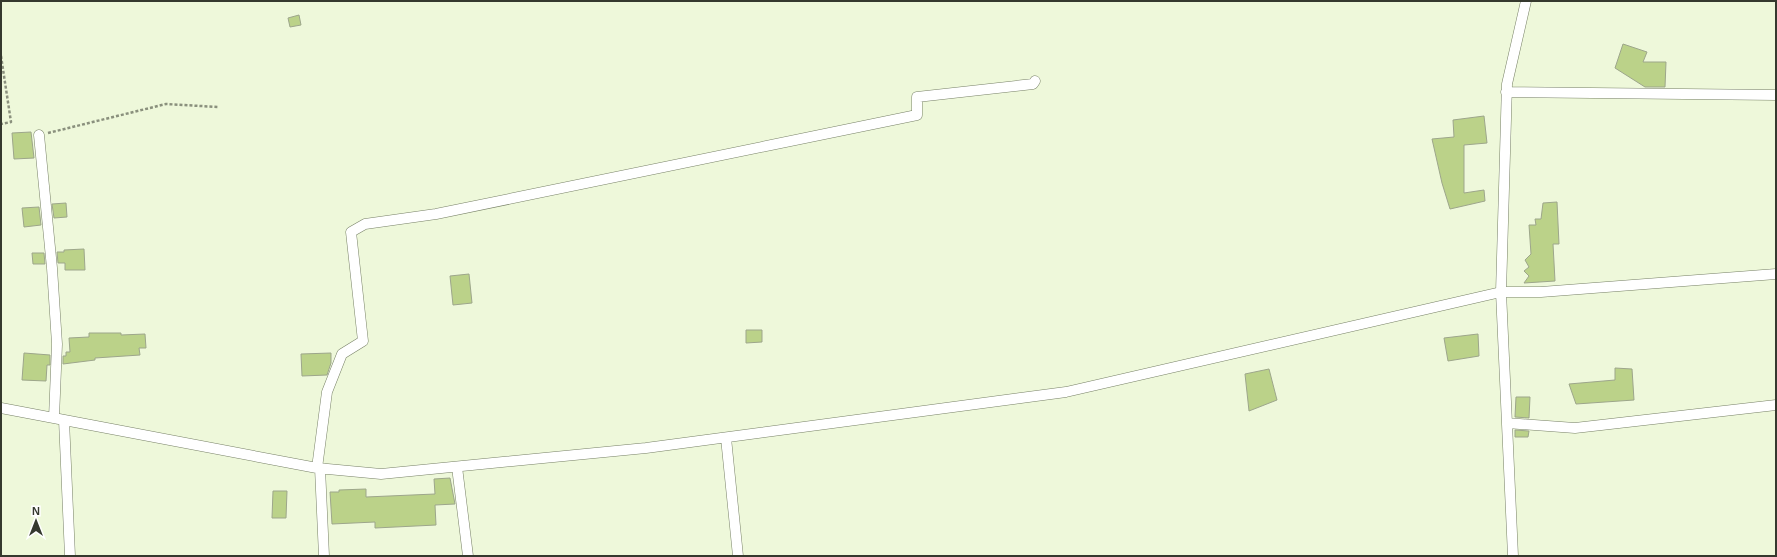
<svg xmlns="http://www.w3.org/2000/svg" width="1777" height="557" font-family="Helvetica,sans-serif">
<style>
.building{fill:#bbd289;stroke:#9da68b}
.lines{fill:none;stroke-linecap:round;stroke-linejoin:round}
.street-casing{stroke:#778066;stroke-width:11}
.path{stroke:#8a907d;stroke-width:2.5;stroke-dasharray:3 2;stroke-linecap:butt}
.street{stroke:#fff;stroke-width:10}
</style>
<rect width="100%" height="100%" fill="#eef8da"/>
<!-- building -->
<path class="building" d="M299,15L301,25L290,27L288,18Z
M1623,44L1647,52L1643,62H1666L1665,87H1645L1615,68Z
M1484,116L1487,143L1464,145V193L1484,190L1485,201L1450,209L1442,183L1432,139L1454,137L1453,120Z
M31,132L34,158L14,159L12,133Z
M1557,202L1559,244H1553L1555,281L1524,283L1529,276L1524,271L1529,267L1525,260L1531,254L1529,225H1536L1535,219H1541L1543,203Z
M66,203L67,217L54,218L52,204Z
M39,207L41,225L24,227L22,208Z
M84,249L85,270H65V263H58L57,252H64V250Z
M32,253H44L45,264H33Z
M469,274L472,303L453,305L450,276Z
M746,330H762V342L746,343Z
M89,333H121V335L145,334L146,348H139L140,355L95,358V360L63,364V356H66V352H70L69,338L89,337Z
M1478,334L1479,356L1448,361L1444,338Z
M24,353L50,355V365H47L46,381L22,380Z
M331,353V363L327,375L302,376L301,354Z
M1615,368L1632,369L1634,400L1576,404L1569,384L1615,380Z
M1269,369L1277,400L1249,411L1245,374Z
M1516,397H1530L1529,418L1515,417Z
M1515,430L1529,431L1528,437H1515Z
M450,478L455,504L435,505L436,525L375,528V522L332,524L330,492H339V490L366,489V497L435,494L434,479Z
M273,491H287L286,518H272Z"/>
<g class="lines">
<defs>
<path id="street" d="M1506,92L1776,95
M39,135L52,268L57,344L54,418
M1,408L317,468L381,474L646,448L1066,392L1501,292H1541L1776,274
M64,420L70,556
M1507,423L1575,428L1776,405
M726,438L738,556
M457,467L468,556
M317,468L327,392L342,354L363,341L351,232L365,224L436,214L917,115V97L1033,84L1035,81
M320,468L324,556
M1513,556L1501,292L1507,84L1526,1"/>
</defs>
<!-- street casing -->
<use href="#street" class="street-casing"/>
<!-- path -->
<path class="path" d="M1,56L11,122L1,124
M48,133L166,104L218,107"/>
<!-- street -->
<use href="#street" class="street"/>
</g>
<!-- border -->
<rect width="1777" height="557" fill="none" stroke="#35392e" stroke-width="4"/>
<!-- north arrow -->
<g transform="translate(36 521)" stroke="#ffffff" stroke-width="3" paint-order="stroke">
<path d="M0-3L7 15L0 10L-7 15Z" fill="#35392e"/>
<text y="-6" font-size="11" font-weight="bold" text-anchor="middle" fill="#35392e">N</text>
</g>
</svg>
